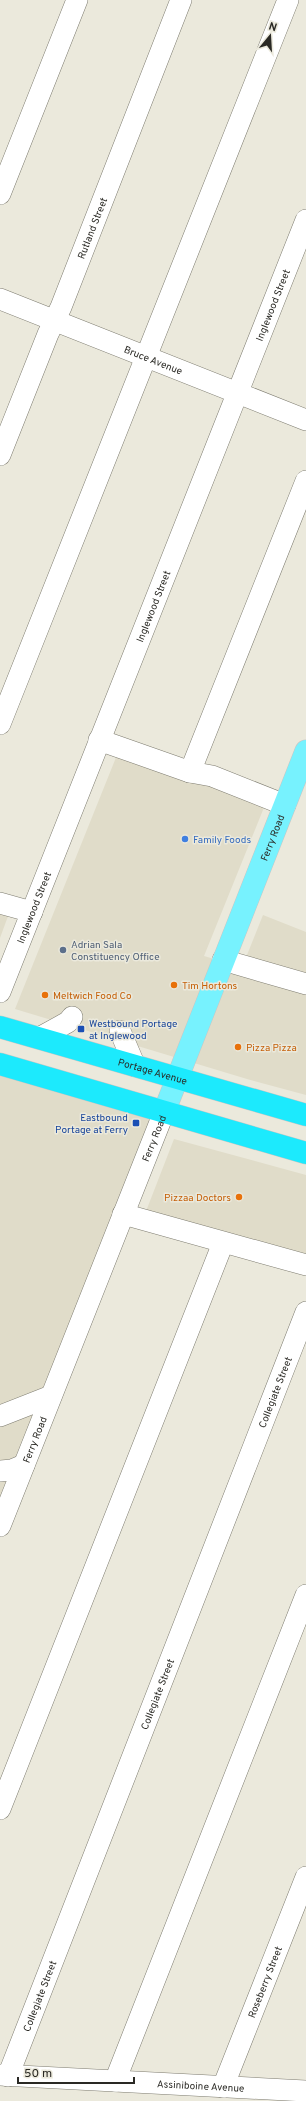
<svg xmlns="http://www.w3.org/2000/svg" width="306" height="2101" font-family="Overpass,sans-serif">
<style>
.built{fill:#e0dcc9}
.lines{fill:none;stroke-linecap:round;stroke-linejoin:round}
.minor-casing{stroke:#7e7c70;stroke-width:22}
.major-casing{stroke:#c8c7c6;stroke-width:23}
.highway-casing{stroke:#c8c7c6;stroke-width:23}
.minor{stroke:#fff;stroke-width:21}
.major{stroke:#77f2fe;stroke-width:22}
.highway{stroke:#1ceafd;stroke-width:22}
.shop-dot{fill:#3f7fe0;stroke:#ebe9dc;stroke-width:1.5}
.service-dot{fill:#5c6f8a;stroke:#ebe9dc;stroke-width:1.5}
.food-dot{fill:#e8710a;stroke:#ebe9dc;stroke-width:1.5}
.transit-dot{fill:#1a4fb4;stroke:#ebe9dc;stroke-width:1.5}
.labels{text-anchor:middle;stroke-width:3;stroke-linejoin:round;paint-order:stroke}
.street-label{font-size:10px;fill:#2a2924;stroke:#ebe9dc}
.shop-label{font-size:10px;fill:#366cbe;stroke:#ebe9dc;text-anchor:start}
.service-label{font-size:10px;fill:#4e5e75;stroke:#ebe9dc;text-anchor:start}
.food-label{font-size:10px;fill:#c56008;stroke:#ebe9dc;text-anchor:start}
.transit-label{font-size:10px;fill:#164399;stroke:#ebe9dc;text-anchor:start}
</style>
<rect width="100%" height="100%" fill="#ebe9dc"/>
<!-- built -->
<path class="built" d="M119,750L267,800L204,956L284,979L243,965L263,915L306,932V1095L247,1079L15,1009Z
M0,905L11,908L0,938Z
M0,1064L164,1112L0,1526Z
M174,1139L306,1175V1264L143,1219Z"/>
<g class="lines">
<defs>
<g id="minor">
<path d="M0,194L77,0"/>
<path id="s1" d="M0,299L306,420"/>
<path id="s2" d="M0,455L48,334L61,307L181,0"/>
<path d="M0,724L288,0"/>
<path d="M99,740L190,772L212,776L285,805"/>
<path d="M190,772L306,481"/>
<path d="M0,903L32,912"/>
<path d="M223,960L306,984"/>
<path id="s3" d="M0,992L306,220"/>
<path d="M120,1031L135,1066"/>
<path d="M39,1038L68,1022L72,1017"/>
<path d="M123,1214L306,1265"/>
<path d="M0,1416L51,1396"/>
<path d="M0,1471L12,1470L24,1465"/>
<path id="s4" d="M0,1526L164,1112"/>
<path d="M0,1809L223,1243"/>
<path id="s5" d="M0,2075L306,2091"/>
<path id="s6" d="M8,2076L306,1312"/>
<path d="M115,2081L306,1595"/>
<path id="s7" d="M223,2087L306,1877"/>
</g>
<g id="major">
<path id="s8" d="M164,1112L306,751"/>
</g>
<g id="highway">
<path id="s9" d="M0,1027L306,1115"/>
<path d="M0,1064L306,1153"/>
</g>
</defs>
<!-- minor casing -->
<use href="#minor" class="minor-casing"/>
<!-- major casing -->
<use href="#major" class="major-casing"/>
<!-- highway casing -->
<use href="#highway" class="highway-casing"/>
<!-- minor -->
<use href="#minor" class="minor"/>
<!-- major -->
<use href="#major" class="major"/>
<!-- highway -->
<use href="#highway" class="highway"/>
</g>
<!-- markers -->
<circle class="shop-dot" cx="185" cy="839" r="4"/>
<circle class="service-dot" cx="63" cy="950" r="4"/>
<g class="food-dot">
<circle cx="174" cy="985" r="4"/>
<circle cx="45" cy="995" r="4"/>
<circle cx="238" cy="1047" r="4"/>
<circle cx="239" cy="1197" r="4"/>
</g>
<g class="transit-dot">
<rect x="77" y="1025" width="8" height="8" rx="2"/>
<rect x="132" y="1119" width="8" height="8" rx="2"/>
</g>
<g class="labels">
<!-- street labels -->
<g class="street-label">
<text dy="4" stroke="none"><textPath href="#s2" startOffset="245">Rutland Street</textPath></text>
<text dy="4" stroke="none"><textPath href="#s3" startOffset="739">Inglewood Street</textPath></text>
<text dy="4" stroke="none"><textPath href="#s1" startOffset="165">Bruce Avenue</textPath></text>
<text dy="4" stroke="none"><textPath href="#s3" startOffset="415">Inglewood Street</textPath></text>
<text dy="4" stroke="none"><textPath href="#s8" startOffset="295">Ferry Road</textPath></text>
<text dy="4" stroke="none"><textPath href="#s3" startOffset="91">Inglewood Street</textPath></text>
<text dy="4" stroke="none"><textPath href="#s9" startOffset="159">Portage Avenue</textPath></text>
<text dy="4" stroke="none"><textPath href="#s4" startOffset="417">Ferry Road</textPath></text>
<text dy="4" stroke="none"><textPath href="#s6" startOffset="734">Collegiate Street</textPath></text>
<text dy="4" stroke="none"><textPath href="#s4" startOffset="93">Ferry Road</textPath></text>
<text dy="4" stroke="none"><textPath href="#s6" startOffset="410">Collegiate Street</textPath></text>
<text dy="4" stroke="none"><textPath href="#s7" startOffset="113">Roseberry Street</textPath></text>
<text dy="4" stroke="none"><textPath href="#s6" startOffset="86">Collegiate Street</textPath></text>
<text dy="4" stroke="none"><textPath href="#s5" startOffset="201">Assiniboine Avenue</textPath></text>
</g>
<!-- shop labels -->
<g class="shop-label">
<text x="193" y="843">Family Foods</text>
</g>
<!-- service labels -->
<g class="service-label">
<text x="71" y="948">Adrian Sala<tspan x="71" dy="12">Constituency Office</tspan></text>
</g>
<!-- food labels -->
<g class="food-label">
<text x="182" y="989">Tim Hortons</text>
<text x="53" y="999">Meltwich Food Co</text>
<text x="246" y="1051">Pizza Pizza</text>
<text x="231" y="1201" text-anchor="end">Pizzaa Doctors</text>
</g>
<!-- transit labels -->
<g class="transit-label">
<text x="89" y="1027">Westbound Portage<tspan x="89" dy="12">at Inglewood</tspan></text>
<text x="128" y="1121" text-anchor="end">Eastbound<tspan x="128" dy="12">Portage at Ferry</tspan></text>
</g>
</g>
<!-- north arrow -->
<g transform="translate(270 36) rotate(18)" stroke="#ebe9dc" stroke-width="3" paint-order="stroke">
<path d="M0-3L7 15L0 10L-7 15Z" fill="#2a2924"/>
<text y="-6" font-size="11" font-weight="bold" text-anchor="middle" fill="#2a2924">N</text>
</g>
<!-- scale -->
<path d="M18 2077v6h116v-6" fill="none" stroke="#2a2924" stroke-width="2"/>
<text x="24" y="2077" font-size="12" fill="#2a2924" stroke="#ebe9dc" stroke-width="3" paint-order="stroke">50 m</text>
</svg>
